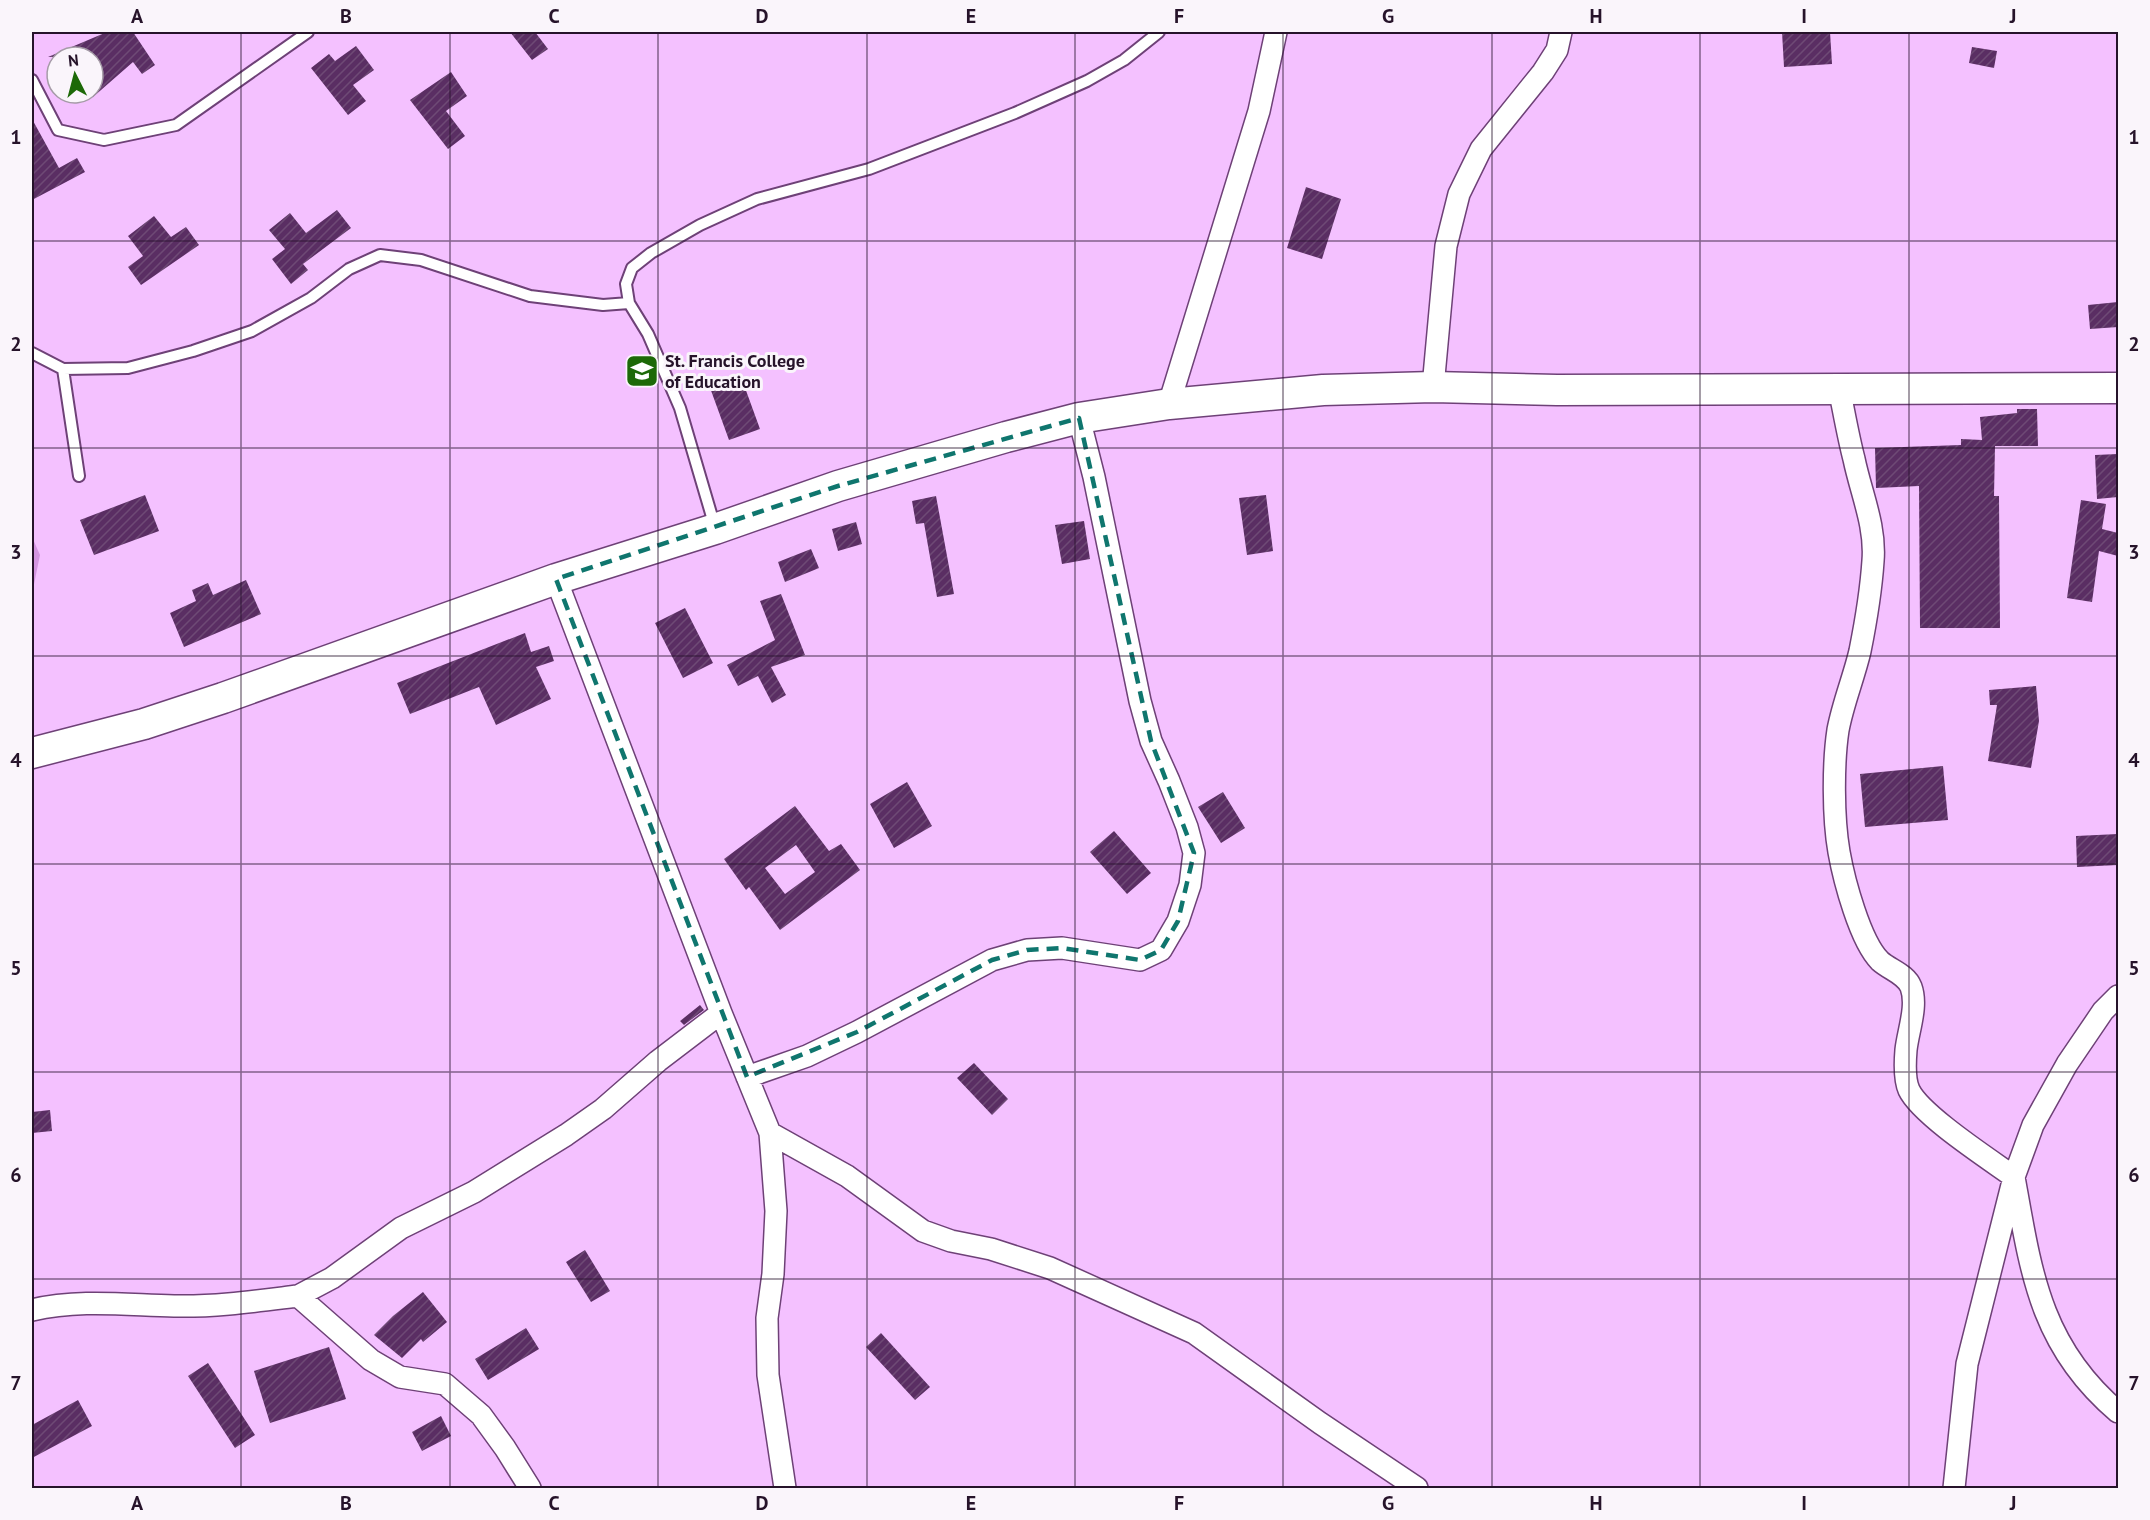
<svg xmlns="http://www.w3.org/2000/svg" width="2150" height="1520" font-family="'PT Sans',sans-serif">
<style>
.green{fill:#d495e1}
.building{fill:url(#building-hatch);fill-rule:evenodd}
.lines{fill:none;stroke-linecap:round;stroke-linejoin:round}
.lane-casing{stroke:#6e4177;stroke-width:14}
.street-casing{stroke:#6e4177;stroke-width:24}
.secondary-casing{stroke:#6e4177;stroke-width:33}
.lane{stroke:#fff;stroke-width:10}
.street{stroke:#fff;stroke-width:21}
.secondary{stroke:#fff;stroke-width:30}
.marked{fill:none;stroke:#0f766e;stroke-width:4.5;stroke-dasharray:12 8;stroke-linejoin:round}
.grid{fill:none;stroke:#26132a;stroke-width:1.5;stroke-opacity:0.55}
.labels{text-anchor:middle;stroke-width:6;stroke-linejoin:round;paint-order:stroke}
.poi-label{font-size:18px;font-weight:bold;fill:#26132a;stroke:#faf5fb;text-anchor:start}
.neatline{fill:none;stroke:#26132a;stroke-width:2}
.grid-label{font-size:20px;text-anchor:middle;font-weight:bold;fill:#26132a}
</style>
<defs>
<pattern id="building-hatch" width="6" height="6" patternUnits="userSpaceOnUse" patternTransform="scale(1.5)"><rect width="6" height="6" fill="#5a2e63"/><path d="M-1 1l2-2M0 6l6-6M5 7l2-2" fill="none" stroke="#6e4a75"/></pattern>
</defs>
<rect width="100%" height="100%" fill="#f4c1ff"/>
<!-- green -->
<path class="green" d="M32,537L40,555L32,594Z"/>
<!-- building -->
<path class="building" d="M107,32H133L155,65L142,74L133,62L93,97V57H48Z
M510,32H535L548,49L532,60Z
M1782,32H1830L1832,64L1784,67Z
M356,46L374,70L353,85L366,101L348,115L311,68L329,54L335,61Z
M1972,47L1997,51L1994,68L1969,63Z
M451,72L467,96L446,111L465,136L448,149L410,100Z
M32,119L59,168L77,158L85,172L32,200Z
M1306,187L1341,199L1322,259L1287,248Z
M337,210L351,228L303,264L308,270L291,284L272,259L285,249L269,230L290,213L306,233Z
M154,216L171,237L186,227L199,245L141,285L128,267L143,256L128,236Z
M2118,302V327L2090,329L2088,305Z
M740,374L760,429L729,440L709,385Z
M2017,409H2037L2038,446H1995L1994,496H1999L2000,628H1920L1919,486L1876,488L1875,448L1961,445V439L1982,440L1980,417L2017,413Z
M2118,454V497L2097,499L2095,455Z
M145,495L159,531L94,555L80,520Z
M1266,495L1273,551L1247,555L1239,498Z
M936,496L954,594L937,597L924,523L916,524L912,501Z
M2081,500L2106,504L2102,529L2118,533V556L2099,551L2092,602L2067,598Z
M1084,521L1090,559L1062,564L1055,525Z
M856,522L862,544L838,551L832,529Z
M811,549L819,568L785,582L778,562Z
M246,580L261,614L184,647L170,613L196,601L192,590L208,583L213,595Z
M781,594L805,655L771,667L786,695L772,703L758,676L738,686L727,665L775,640L760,601Z
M685,608L713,663L683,678L655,623Z
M525,633L531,652L549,646L554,661L536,667L551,699L496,725L479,687L410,714L397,683Z
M2036,686L2039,721L2031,768L1988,761L1997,705H1990L1989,690Z
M1943,766L1948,820L1865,827L1860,774Z
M907,782L932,826L894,848L870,804Z
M1223,792L1245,828L1221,843L1198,807Z
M795,806L829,851L841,844L860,870L780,930L749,887L746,890L724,859ZM796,845L815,872L785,894L765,868Z
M1114,831L1151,873L1127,894L1090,852Z
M2118,834V865L2077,867L2076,836Z
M700,1005L704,1010L684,1025L680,1021Z
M974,1063L1008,1099L992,1115L957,1078Z
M50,1110L52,1131L32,1133V1112Z
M585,1250L610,1291L591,1302L566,1262Z
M423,1292L447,1322L423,1342L421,1339L402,1358L374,1335L393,1316Z
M526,1328L539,1349L488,1380L475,1359Z
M881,1333L930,1387L915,1400L866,1347Z
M329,1347L346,1399L270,1423L254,1371Z
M208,1363L255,1435L235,1448L188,1376Z
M78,1400L92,1426L32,1458V1425Z
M441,1416L451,1436L422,1451L412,1432Z"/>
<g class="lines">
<defs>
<path id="lane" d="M32,80L58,130L104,140L176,125L308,32
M629,303L626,284L632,268L651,253L700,225L757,199L869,169L1015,113L1087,81L1124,60L1159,32
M32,353L63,369L128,368L193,351L252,331L311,298L349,269L380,255L421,260L530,296L603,305L629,303L648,334L680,408L715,527
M63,369L79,476"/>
<path id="street" d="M1433,387L1446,246L1459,194L1481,149L1543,72L1557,50L1561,32
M1839,388C1844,412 1848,436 1854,459C1861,493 1876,526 1873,561C1871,591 1866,621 1860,651C1854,677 1843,703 1838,730C1833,763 1833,818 1839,852C1844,880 1860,941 1880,961C1890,970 1906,974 1911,987C1918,1006 1908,1031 1906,1050C1905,1062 1904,1079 1909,1090C1921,1115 1989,1159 2014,1177C2031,1272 2040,1346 2118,1412
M1169,404L1259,111L1276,32
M721,1013L770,1133L776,1211L773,1274L767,1318L768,1375L785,1488
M747,1077L807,1056L857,1032L992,960L1027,950L1062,948L1140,960L1161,950L1178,921L1190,885L1194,853L1187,827L1169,781L1151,741L1140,701L1094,477L1079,418
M770,1133L847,1176L923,1231L951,1241L991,1249L1050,1268L1194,1333L1320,1423L1417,1488
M298,1296L332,1278L401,1228L474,1192L566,1135L603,1109L658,1061L721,1013L556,579
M32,1310C79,1299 126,1305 174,1306C216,1307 257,1301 298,1296L371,1360L400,1377L445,1384L481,1415L505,1448L530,1488
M1954,1488L1967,1364L2014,1177L2033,1125L2067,1064L2103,1011L2118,996"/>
<path id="secondary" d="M32,753L144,724L223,698L556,579L715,529L838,486L1006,437L1079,418L1169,404L1323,390L1433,387L1557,390L2118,388"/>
</defs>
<!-- lane casing -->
<use href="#lane" class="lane-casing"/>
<!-- street casing -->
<use href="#street" class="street-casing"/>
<!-- secondary casing -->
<use href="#secondary" class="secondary-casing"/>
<!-- lane -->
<use href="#lane" class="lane"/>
<!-- street -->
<use href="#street" class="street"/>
<!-- secondary -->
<use href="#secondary" class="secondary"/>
</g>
<!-- marked area -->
<path class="marked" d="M1079,418L1151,741L1194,853L1178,921L1161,950L1140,960L1062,948L1027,950L992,960L857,1032L747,1077L556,579L838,486Z"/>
<!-- grid -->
<path class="grid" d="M241,32V1488M450,32V1488M658,32V1488M867,32V1488M1075,32V1488M1283,32V1488M1492,32V1488M1700,32V1488M1909,32V1488M32,241H2118M32,448H2118M32,656H2118M32,864H2118M32,1072H2118M32,1279H2118"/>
<!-- icons -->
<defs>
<symbol id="university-square" viewBox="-11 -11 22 22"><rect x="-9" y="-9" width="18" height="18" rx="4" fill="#1d6908" stroke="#faf5fb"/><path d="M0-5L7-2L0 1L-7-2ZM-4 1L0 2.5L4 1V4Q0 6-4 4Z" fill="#fff"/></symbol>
</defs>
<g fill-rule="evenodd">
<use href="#university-square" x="623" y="352" width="38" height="38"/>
</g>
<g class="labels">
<!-- poi labels -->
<g class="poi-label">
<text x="665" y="367">St. Francis College<tspan x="665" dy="21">of Education</tspan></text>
</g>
</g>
<!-- border -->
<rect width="2150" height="1520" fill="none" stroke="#faf5fb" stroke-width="66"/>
<!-- north arrow -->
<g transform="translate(75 75) rotate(354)"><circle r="28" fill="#faf5fb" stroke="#a59ba7" stroke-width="1.5"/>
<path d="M0-4.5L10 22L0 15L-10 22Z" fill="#1d6908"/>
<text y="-9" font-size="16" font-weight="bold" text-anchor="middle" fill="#26132a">N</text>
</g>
<rect x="33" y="33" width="2084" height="1454" class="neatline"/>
<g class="grid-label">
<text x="137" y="23">A</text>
<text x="346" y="23">B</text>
<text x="554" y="23">C</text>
<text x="762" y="23">D</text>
<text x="971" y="23">E</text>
<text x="1179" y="23">F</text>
<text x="1388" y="23">G</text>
<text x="1596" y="23">H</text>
<text x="1804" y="23">I</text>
<text x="2013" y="23">J</text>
<text x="16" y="144">1</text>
<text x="2134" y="144">1</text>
<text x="16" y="351">2</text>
<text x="2134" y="351">2</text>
<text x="16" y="559">3</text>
<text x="2134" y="559">3</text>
<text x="16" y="767">4</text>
<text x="2134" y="767">4</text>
<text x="16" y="975">5</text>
<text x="2134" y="975">5</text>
<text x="16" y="1182">6</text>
<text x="2134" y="1182">6</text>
<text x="16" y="1390">7</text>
<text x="2134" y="1390">7</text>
<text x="137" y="1510">A</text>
<text x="346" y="1510">B</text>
<text x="554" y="1510">C</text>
<text x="762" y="1510">D</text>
<text x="971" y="1510">E</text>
<text x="1179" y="1510">F</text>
<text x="1388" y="1510">G</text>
<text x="1596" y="1510">H</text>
<text x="1804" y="1510">I</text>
<text x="2013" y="1510">J</text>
</g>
</svg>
